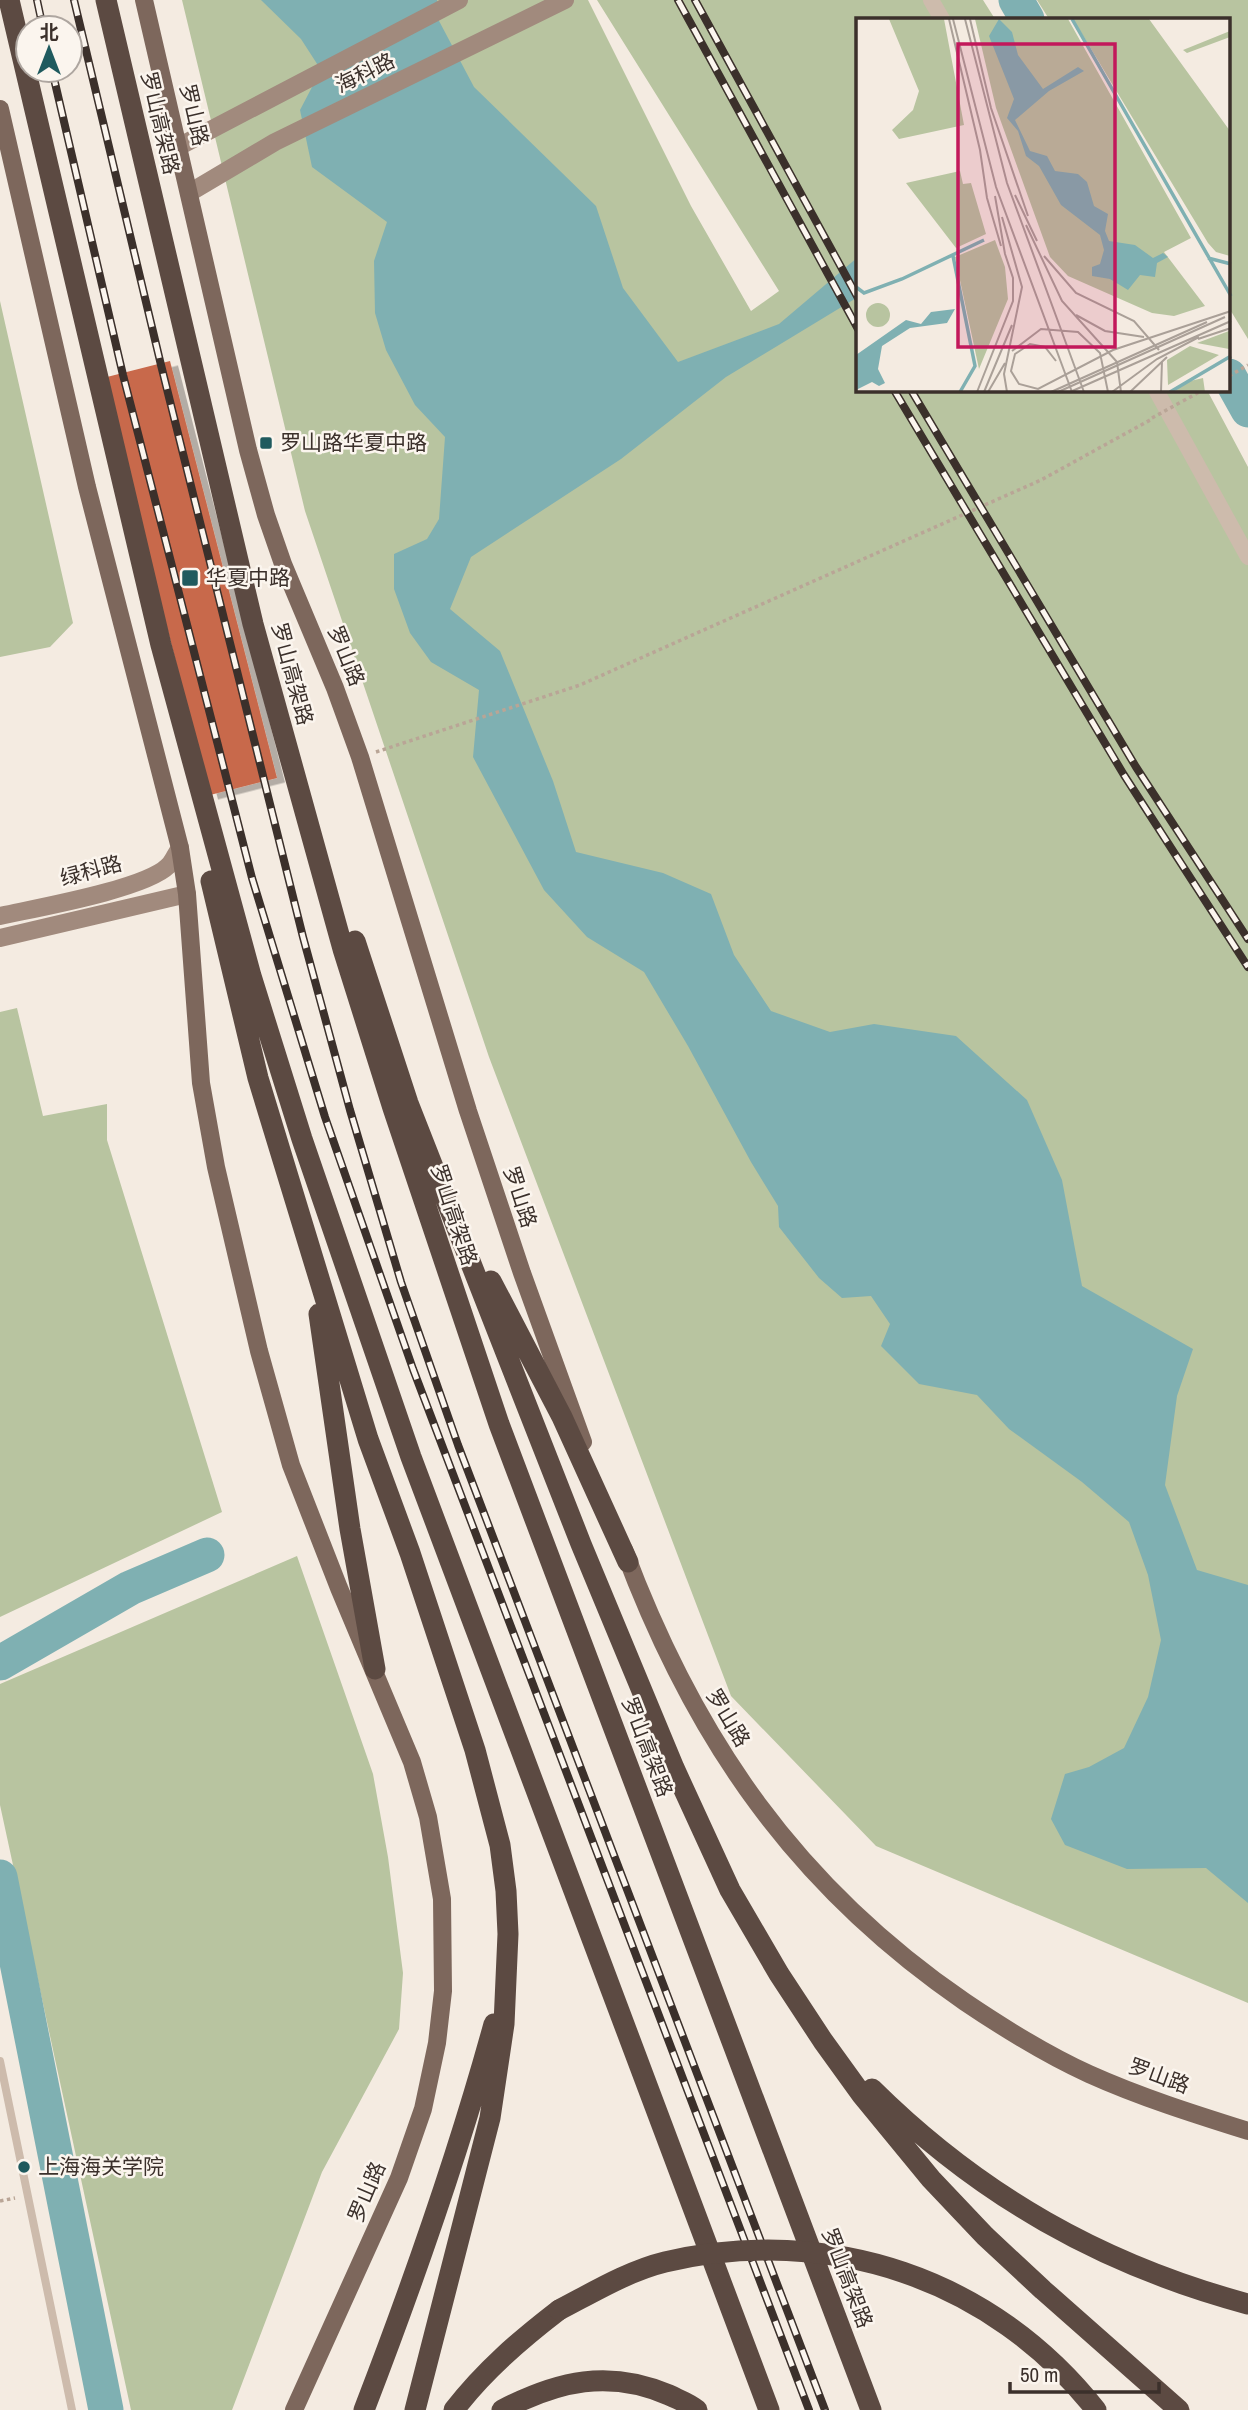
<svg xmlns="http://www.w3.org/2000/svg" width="1248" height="2410" font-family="'Archivo Narrow','Noto Sans SC',sans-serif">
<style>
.green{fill:#b8c4a0}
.water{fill:#7fb0b2}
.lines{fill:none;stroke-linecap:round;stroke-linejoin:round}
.river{stroke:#7fb0b2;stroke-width:35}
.building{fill:#c8694b;filter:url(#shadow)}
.path{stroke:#b9a596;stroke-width:3.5;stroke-dasharray:3.5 3.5;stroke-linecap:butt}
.lane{stroke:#cdbbac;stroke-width:8}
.street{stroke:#cdbbac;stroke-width:16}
.secondary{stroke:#a18a7d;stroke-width:18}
.primary{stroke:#7d675c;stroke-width:18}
.highway{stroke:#5c4a42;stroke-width:21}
.rail-casing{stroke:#3b302b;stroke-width:8}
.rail{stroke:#fbf5ee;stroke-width:5;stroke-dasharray:16;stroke-linecap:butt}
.path-bridge{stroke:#b9a596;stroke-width:3.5;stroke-dasharray:3.5 3.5;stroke-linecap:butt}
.highway-bridge{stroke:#5c4a42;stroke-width:21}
.poi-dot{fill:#1f5a5e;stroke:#fbf5ee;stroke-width:2.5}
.labels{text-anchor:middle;stroke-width:5;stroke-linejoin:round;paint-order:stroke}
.street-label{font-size:21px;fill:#3b302b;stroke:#fbf5ee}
.poi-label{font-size:21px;fill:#3b302b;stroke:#fbf5ee;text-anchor:start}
.inset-river{fill:none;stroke:#7fb0b2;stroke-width:3.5}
.inset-road{fill:none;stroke:#aaa098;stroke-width:2}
.view{fill:#c2185b;fill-opacity:0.15;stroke:#c2185b;stroke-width:3.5}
.inset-edge{fill:none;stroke:#3b302b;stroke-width:3.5}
</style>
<defs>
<filter id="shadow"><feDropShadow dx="8" dy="4.5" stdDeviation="0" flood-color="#0004"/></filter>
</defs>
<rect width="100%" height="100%" fill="#f4ebe1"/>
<!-- green -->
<path class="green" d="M182,0H588L691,206L751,311L779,291L597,0H983L995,19H858V390H1207L1248,467V2003L876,1846L731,1696L489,1057L305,511Z
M1037,0H1248V339L1229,308V19H1049Z
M0,301L73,623L50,647L0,657Z
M17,1008L43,1116L107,1104V1140L222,1512L0,1617V1012Z
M297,1556L373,1774L388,1857L403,1973L399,2029L322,2172L232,2410H131L0,1805V1684Z"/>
<!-- water -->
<path class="water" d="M261,0H437L438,19L474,87L596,206L623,288L678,362L779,324L858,257V297L726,377L621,459L471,557L450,609L500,651L553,781L576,852L663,873L711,894L734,955L771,1011L830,1032L874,1024L956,1036L1027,1100L1062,1180L1082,1286L1193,1349L1177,1396L1165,1485L1197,1570L1248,1585V1903L1206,1868L1127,1869L1065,1845L1051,1819L1065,1774L1089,1767L1124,1748L1148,1697L1161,1640L1148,1575L1129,1522L1082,1482L1009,1429L977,1395L919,1384L881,1346L890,1324L871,1296L842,1298L819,1278L779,1227L778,1206L751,1162L688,1046L644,972L587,937L544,890L473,757L479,690L431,662L410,633L394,589V554L427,539L439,519L445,437L415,405L386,350L375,313L374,261L387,222L312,167L300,110L321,70L301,39Z"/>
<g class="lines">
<!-- river -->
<path class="river" d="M1016,0L1027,19
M1229,376L1248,410
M0,1663L130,1588L207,1555
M0,1877L106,2410"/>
</g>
<!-- building -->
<path class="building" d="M170,361L277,778L210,795L103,378Z"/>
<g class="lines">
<!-- path -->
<path class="path" d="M1229,376L1248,365
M1183,401L1203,390
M376,752L580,685L1041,480L1152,419
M0,2201L15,2198"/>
<!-- lane -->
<path class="lane" d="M0,2061L72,2410"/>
<!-- street -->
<path class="street" d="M931,0L942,19
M1156,390L1248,557"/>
<!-- secondary -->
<path class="secondary" d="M178,147L459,0
M189,193L275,142L565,0
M0,916C36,908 145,889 168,866C173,862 176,853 180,848
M0,938L187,894"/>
<!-- primary -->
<path class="primary" d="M144,0L248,450L266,515L283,564L335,688L360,757L468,1111L522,1273L583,1442
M0,109L87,487L180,848L187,894L201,1083L216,1167L259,1351L291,1465L339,1588L412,1762L428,1817L442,1899L443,1991L437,2043L423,2109L399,2178L294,2410
M624,1550C695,1740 796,1886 965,2002C1005,2029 1045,2054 1089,2074C1140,2097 1194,2114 1248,2131"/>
<!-- highway -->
<path class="highway" d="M9,0L161,645L251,976L302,1139L411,1457L769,2410
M106,0L253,624L343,949L393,1108L499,1424L871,2410
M211,881L258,1078L368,1439L410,1553L475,1750L500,1845L506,1891L508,1934L504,2024L490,2118L415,2410
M355,941L408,1103L581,1544L674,1768L730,1890L779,1974L823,2041L862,2095L931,2179L985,2236L1043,2290L1179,2410
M491,1281L562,1417L628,1562
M319,1314L350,1529L375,1669
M872,2089C979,2195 1102,2265 1248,2304
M364,2410C413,2283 458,2155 494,2024
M454,2410C484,2371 520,2340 559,2310
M502,2410C558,2381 609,2369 669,2395C679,2400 689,2403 697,2410"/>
<defs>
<path id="rail" d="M37,0L43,28
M74,0L161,365L303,937L350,1110L401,1282L458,1445L825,2410
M678,0L858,329
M695,0L858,298
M52,70L123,375L252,878L325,1117L413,1369L809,2410
M894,390L1124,775L1248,967
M911,390L1136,767L1248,939"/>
</defs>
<!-- rail casing -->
<use href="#rail" class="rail-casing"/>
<!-- rail -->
<use href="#rail" class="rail"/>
<!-- path-bridge -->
<path class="path-bridge" d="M1152,418L1181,402"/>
<!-- highway-bridge -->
<path class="highway-bridge" d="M559,2310C592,2293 628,2271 665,2262C829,2224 992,2278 1096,2410"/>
</g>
<!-- markers -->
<g class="poi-dot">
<rect x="259" y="436" width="14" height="14" rx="3.5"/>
<rect x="181" y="569" width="18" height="18" rx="3.5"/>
<circle cx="24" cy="2167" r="7"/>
</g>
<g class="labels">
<!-- street labels -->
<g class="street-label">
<text transform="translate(365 73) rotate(-26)" y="7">海科路</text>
<text transform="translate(194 115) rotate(77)" y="7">罗山路</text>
<text transform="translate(160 123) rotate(77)" y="7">罗山高架路</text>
<text transform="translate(346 656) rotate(68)" y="7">罗山路</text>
<text transform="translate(292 674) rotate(75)" y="7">罗山高架路</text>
<text transform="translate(91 871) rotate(-15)" y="7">绿科路</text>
<text transform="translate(520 1197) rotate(72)" y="7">罗山路</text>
<text transform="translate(454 1215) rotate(72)" y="7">罗山高架路</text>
<text transform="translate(728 1718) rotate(59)" y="7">罗山路</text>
<text transform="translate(647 1747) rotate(69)" y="7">罗山高架路</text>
<text transform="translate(1159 2076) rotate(20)" y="7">罗山路</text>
<text transform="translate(367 2192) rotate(-67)" y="7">罗山路</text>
<text transform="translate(847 2278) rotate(69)" y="7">罗山高架路</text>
</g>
<!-- poi labels -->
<g class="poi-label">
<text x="280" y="450">罗山路华夏中路</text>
<text x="206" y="585">华夏中路</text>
<text x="38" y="2174">上海海关学院</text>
</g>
</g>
<!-- overview -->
<g transform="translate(856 18)">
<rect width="374" height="374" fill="#f4ebe1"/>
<path d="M33,1H88L108,107L43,121L36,112L57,92L63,73ZM119,1H212L335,220L308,234L349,288L318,298L296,295L212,258L194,239L140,90ZM217,1H293L374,113V238L360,234L352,225ZM374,13V19L331,35L327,32ZM104,153L107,166L115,165L130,216L100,230L50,165ZM139,222L149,249L152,281L123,351L99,239ZM10 297a12 12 0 1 1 24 0a12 12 0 1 1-24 0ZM374,314L373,331L341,325L373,313ZM334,328L363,337L312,367L311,342ZM347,360L349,374H318L330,364Z" fill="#b8c4a0"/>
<path d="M143,1L156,14L162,37L187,71L222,49L228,53L193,73L159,102L174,133L191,138L199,153L222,156L231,164L238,188L252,196L249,213L253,223L279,227L297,240L307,235L312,239L301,245L299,259L284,257L272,272L254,261L236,258V249L244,246L248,232L244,217L205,187L183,148L170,138L162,113L151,100L158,81L133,18ZM99,291L91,305L54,310L26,328L22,351L29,365L23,368L16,364L0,372V337L50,302L65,306L75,294Z" fill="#7fb0b2"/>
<path class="inset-river" d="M216,1L375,278M97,238L119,348L104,374M352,240L375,246M0,269L8,275L46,261L128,222M314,374L375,338"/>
<path class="inset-road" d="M93,1L124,132L131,180L145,228M97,1L140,169L216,374M109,1L151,165L228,374M114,1L135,90L172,198M159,177L181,223M139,178L149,236M146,199L166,269L148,356L151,374M170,207L206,283L261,344L265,374M188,238L220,275L278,303L303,332M220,297L249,313L288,319M342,321L375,310M156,333L185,311L222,314L244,335L252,374M200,343L189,329L174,326L159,336L155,353L163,366L182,371L257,332L375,293M121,374L157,283V260L149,236M128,374L156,307M132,374L149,345M195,374L351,304M202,374L369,299M214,374L375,303M256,374L301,341L343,319M274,374L311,339M305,374L306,343"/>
<path class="view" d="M102,26H259V329H102Z"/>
<rect width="374" height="374" class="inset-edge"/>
</g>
<!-- north arrow -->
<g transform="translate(49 49)"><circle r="33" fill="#fbf5ee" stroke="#aea6a0" stroke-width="2"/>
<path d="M0-5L12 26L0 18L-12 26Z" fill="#1f5a5e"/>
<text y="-10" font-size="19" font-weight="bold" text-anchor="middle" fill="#3b302b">北</text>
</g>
<!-- scale -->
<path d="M1010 2382v10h149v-10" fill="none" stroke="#3b302b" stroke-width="3.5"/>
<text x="1020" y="2382" font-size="21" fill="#3b302b" stroke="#fbf5ee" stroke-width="5" paint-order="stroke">50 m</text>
</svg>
